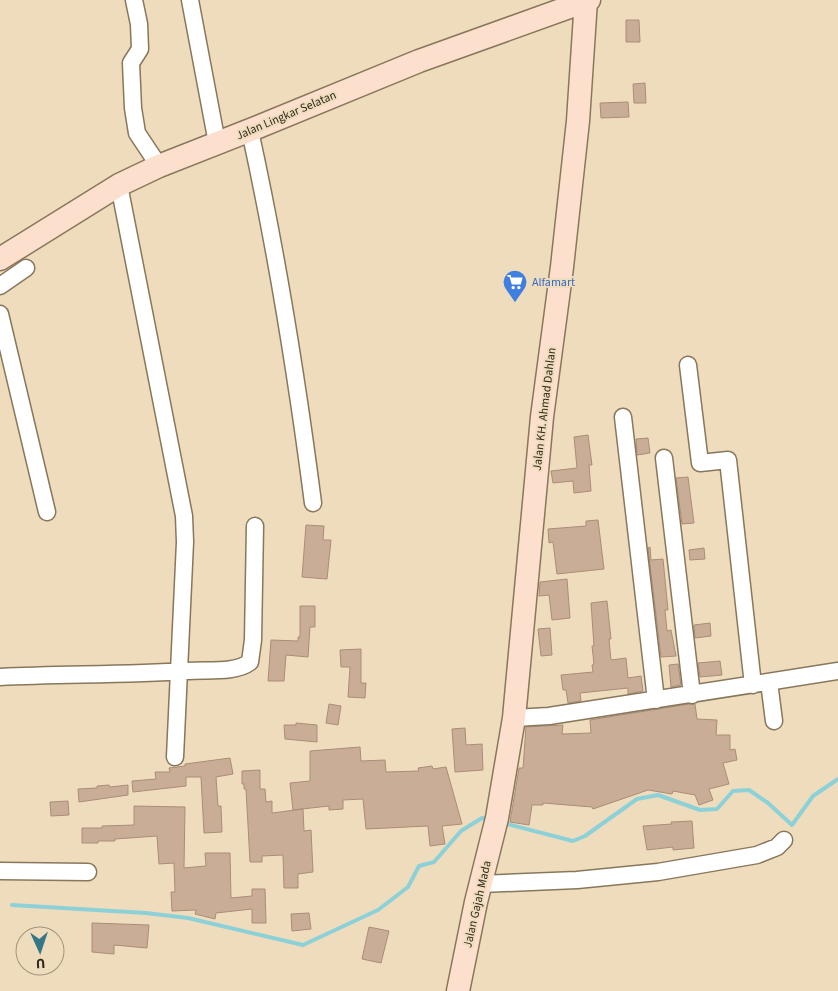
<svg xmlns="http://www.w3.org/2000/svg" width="838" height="991" font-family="'Source Sans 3',sans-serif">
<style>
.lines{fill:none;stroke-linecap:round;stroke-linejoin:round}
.stream{stroke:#8dd1d8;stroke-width:4}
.building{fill:#caad97;stroke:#aa8d78}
.street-casing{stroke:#88775b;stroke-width:19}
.secondary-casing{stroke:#88775b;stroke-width:25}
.street{stroke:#fff;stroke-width:16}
.secondary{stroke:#fce0cd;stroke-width:22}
.labels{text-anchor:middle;stroke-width:4;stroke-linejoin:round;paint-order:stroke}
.street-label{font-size:12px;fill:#2e271b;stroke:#efdcbd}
.shop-label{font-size:12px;fill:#366cbe;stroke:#efdcbd;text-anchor:start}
</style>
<rect width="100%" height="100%" fill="#efdcbd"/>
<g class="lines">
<!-- stream -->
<path class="stream" d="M503,823L573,841L585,836L637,799L658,795L700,810L717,809L733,791L749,790L768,803L792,825L813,796L838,779
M12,905L146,913L188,918L303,945L378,910L408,887L419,866L434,862L461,831L482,818L489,819"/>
</g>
<!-- building -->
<path class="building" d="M626,20H639L640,42H626Z
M645,83L646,103H634L633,84Z
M628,102L629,117L601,118L600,103Z
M588,435L592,465H589L591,491L574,493L573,481L553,483L551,471L577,468L574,437Z
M648,438L650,453L637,455L636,439Z
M688,477L694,523L682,524L676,478Z
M598,520L604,569L557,574L553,542L549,543L548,529L586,526V521Z
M306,525L324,526L323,540H331L327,579L302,577Z
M650,547L651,560L663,559L668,610H665L667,631L671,630L676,656L661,657L648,548Z
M704,548L705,559L690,560L689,550Z
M567,579L570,618L552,620L549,595L539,596L540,582Z
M607,601L611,639H609L611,660L626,658L628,678L641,676L643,691L628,694V688L580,693L581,701L568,703L566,690H563L561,675L593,672L592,665L594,664L592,646H594L591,603Z
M300,606H315V627H310L308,657L286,655L284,681H268L271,640L298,641V637H300Z
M710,623L711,636L695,638L694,625Z
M550,628L552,655L541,656L538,629Z
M361,649V683H366L365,698L348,697L350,667H341L340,650Z
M720,661L722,675L700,677L698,663Z
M678,664L681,685L671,687L669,665Z
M329,704L341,706L338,725L326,723Z
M689,704H695L697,719L717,720L716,735H730V750L735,749L737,760L723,763L729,784L709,789L713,800L699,805L695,795L673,791L672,794L648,790L593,809L592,807L543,803V805H532L529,825L510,822L519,768H523L526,727L563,725L562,734L591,733L590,720Z
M296,723L317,725V742L285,739L284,725H296Z
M465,728L466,745L482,744L483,770L455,772L452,729Z
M360,747L361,761L385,760L386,772L419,771L418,768L432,766L433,769L446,767L462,824L442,826L445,844L430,846L428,826L366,829L363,799L343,800V809L329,810V806L293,810L290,783L310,781V751Z
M230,758L233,774L216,777L218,806H221L222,832L204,833L201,777H186V786L133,792L132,781L156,779L155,772H170L169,768L185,766V764Z
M260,770V789H265L266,802L272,801V813L303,809L304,831L311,830L313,872L298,874V888H284L283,855L262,856V862H250L246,789H244V784H242V771Z
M109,785L110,787L128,785V795L79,802L78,789L97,788V786Z
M68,801L69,815L51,816L50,802Z
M134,806L185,807L184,868L206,866L205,853H230L231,898L252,896V889H265L266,923H252V909L216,913L215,919L195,914L196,910L172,911L171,892H175L174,863L159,864L157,836L115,839V841H98V843H82V828H102V826L134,825Z
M692,821L694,848L673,850V847L647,850L643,826L672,824L671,822Z
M309,913L311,929L292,931L291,914Z
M92,923L149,925L147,948L114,945V954L92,952Z
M369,927L389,931L381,963L362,959Z"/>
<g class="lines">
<defs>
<path id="street" d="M134,0L139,24L140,49L131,63L133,108L137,133L159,166
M190,0L217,143
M250,131C277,254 297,379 313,503
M119,185L184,516L185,542L175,757
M0,286L26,268
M0,314L47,512
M688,365L700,463L728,460L753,685
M623,417L656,700
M664,458L692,695
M0,677C62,674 124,675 187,671C206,669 234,674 250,662L253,640L255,526
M769,682L774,721
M514,718L549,716L838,671
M0,871L88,872
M481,884L577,880L658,872L757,855L777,847L784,840"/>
<path id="secondary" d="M0,259L119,185L159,166L253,129L419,61L589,0
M458,991L476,902L497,818L514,718L542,417L562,267L578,121L586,0"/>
</defs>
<!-- street casing -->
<use href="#street" class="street-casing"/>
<!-- secondary casing -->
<use href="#secondary" class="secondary-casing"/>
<!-- street -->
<use href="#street" class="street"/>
<!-- secondary -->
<use href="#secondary" class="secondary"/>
</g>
<!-- icons -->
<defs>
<symbol id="supermarket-pin" viewBox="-11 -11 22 30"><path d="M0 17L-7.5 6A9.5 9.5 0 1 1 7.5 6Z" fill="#3f7fe0" stroke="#efdcbd"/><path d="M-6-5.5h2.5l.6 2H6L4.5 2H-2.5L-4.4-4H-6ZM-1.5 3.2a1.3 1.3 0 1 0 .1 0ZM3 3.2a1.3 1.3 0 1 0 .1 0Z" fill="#fff"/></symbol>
</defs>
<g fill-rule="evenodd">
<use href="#supermarket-pin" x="501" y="268" width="28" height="38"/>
</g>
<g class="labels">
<!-- street labels -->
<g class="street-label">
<text transform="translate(286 115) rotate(-23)" y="4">Jalan Lingkar Selatan</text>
<text transform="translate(544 409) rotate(-83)" y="4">Jalan KH. Ahmad Dahlan</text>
<text transform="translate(477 904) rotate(-77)" y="4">Jalan Gajah Mada</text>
</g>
<!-- shop labels -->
<g class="shop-label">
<text x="532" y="286">Alfamart</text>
</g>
</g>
<!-- north arrow -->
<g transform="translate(40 951) rotate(177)"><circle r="24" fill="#efdcbd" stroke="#a2947c"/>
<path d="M0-4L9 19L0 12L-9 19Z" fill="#347788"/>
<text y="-8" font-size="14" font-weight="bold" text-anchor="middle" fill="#2e271b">U</text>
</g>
</svg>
